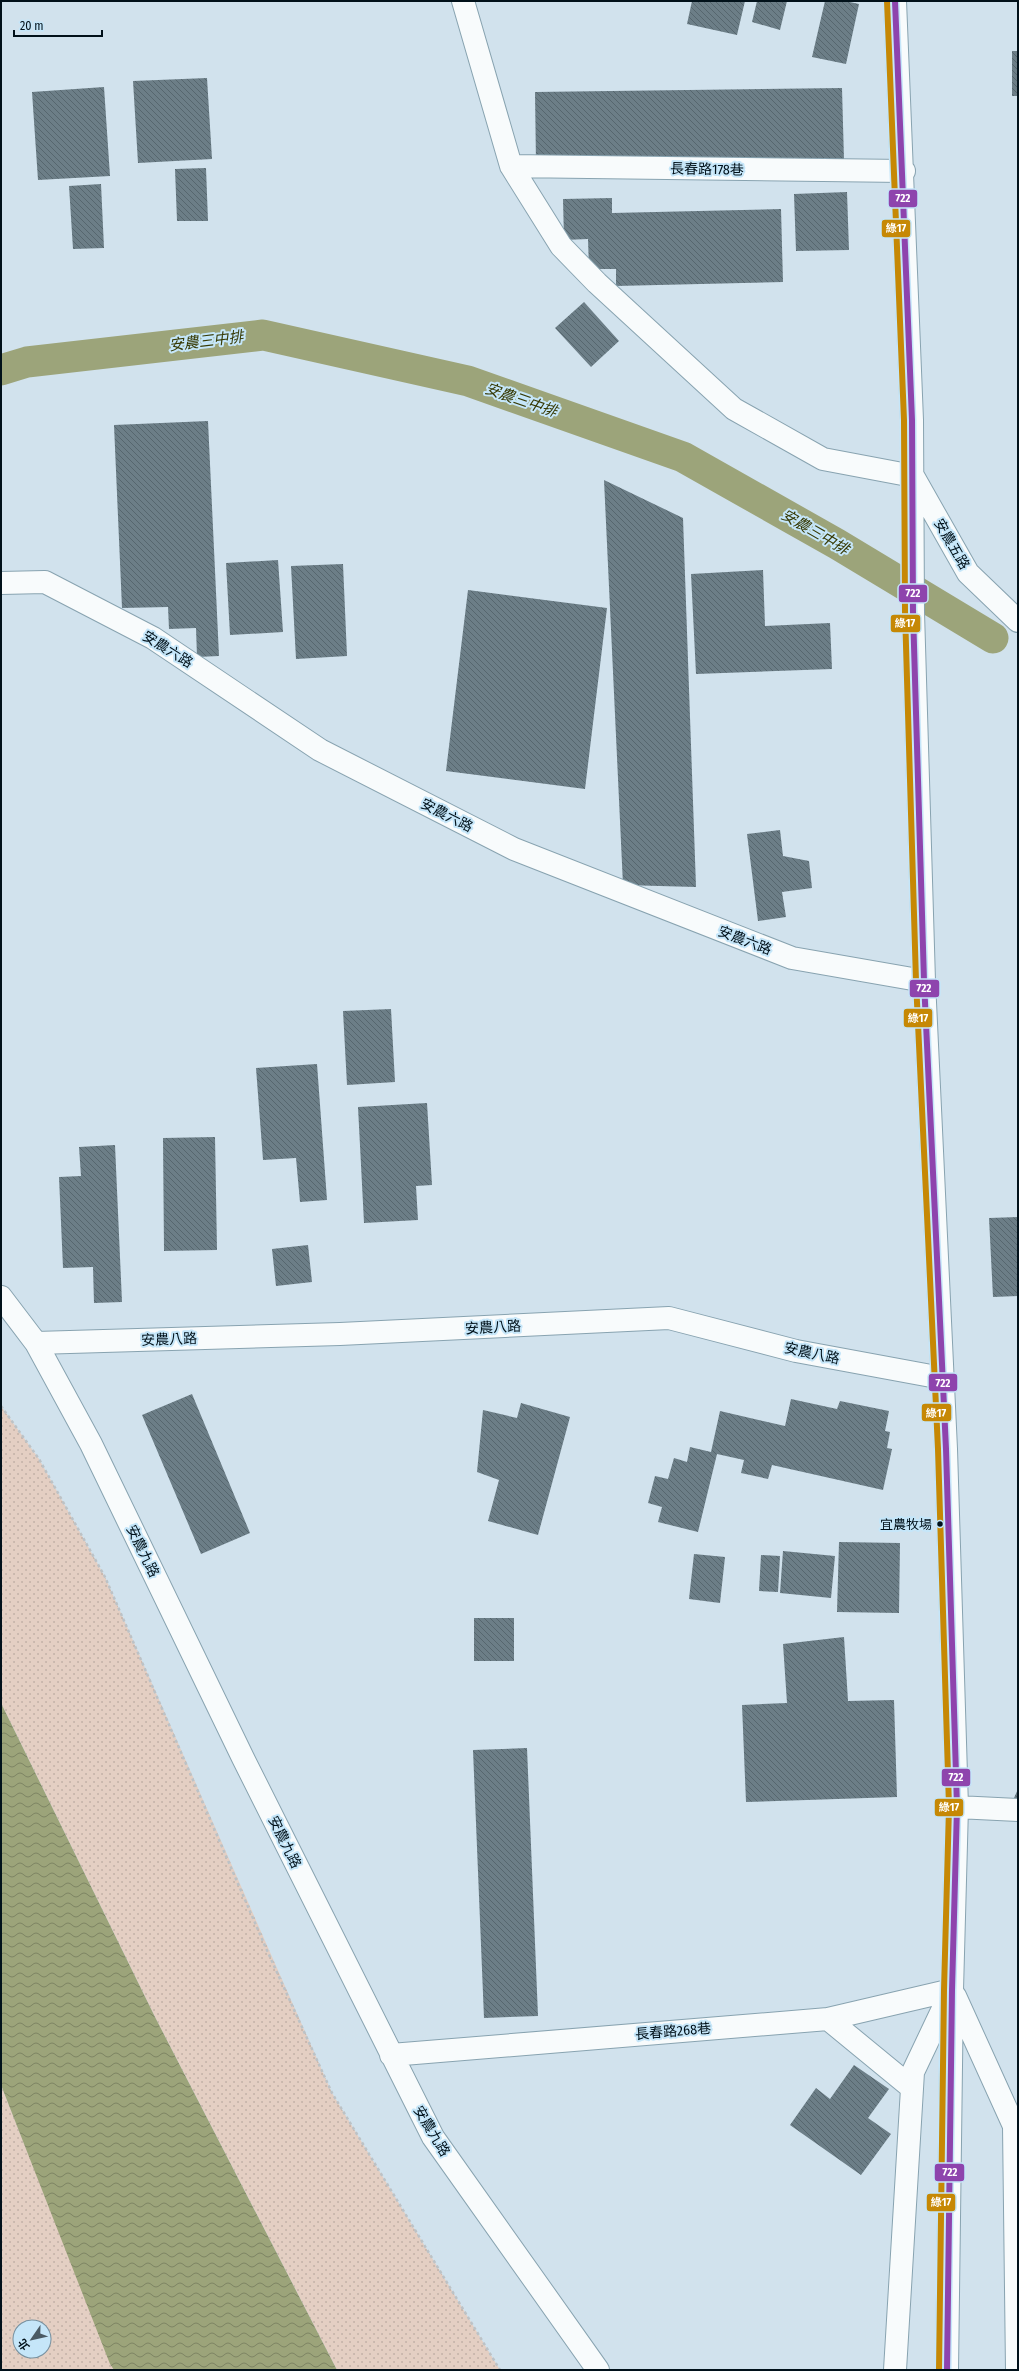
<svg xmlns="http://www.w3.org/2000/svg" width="1019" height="2371" font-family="'Fira Sans Condensed','Noto Sans TC',sans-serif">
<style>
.grass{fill:url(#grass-dots);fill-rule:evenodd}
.water{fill:url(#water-waves)}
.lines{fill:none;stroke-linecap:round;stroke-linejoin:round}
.canal{stroke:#9ca47a;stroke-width:31}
.building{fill:url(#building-back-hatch)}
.minor-casing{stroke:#88a3b0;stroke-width:24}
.path{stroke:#bcc2c6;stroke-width:2.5;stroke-dasharray:3 3;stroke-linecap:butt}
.minor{stroke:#f8fbfc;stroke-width:22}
.bus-1-casing{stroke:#c5e6f9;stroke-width:9}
.bus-2-casing{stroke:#c5e6f9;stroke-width:9}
.bus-1{stroke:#8e44ad;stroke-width:6}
.bus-2{stroke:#c68805;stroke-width:6}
.bus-dot{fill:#01111a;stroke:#c5e6f9;stroke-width:1.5}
.labels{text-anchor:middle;stroke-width:4;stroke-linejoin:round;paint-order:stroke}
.bus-label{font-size:13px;fill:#01111a;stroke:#c5e6f9;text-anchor:end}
.street-label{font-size:14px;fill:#01111a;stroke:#c5e6f9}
.water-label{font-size:15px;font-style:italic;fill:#373a05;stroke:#c5e6f9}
.line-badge{stroke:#c5e6f9;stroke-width:1.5}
.badge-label{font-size:11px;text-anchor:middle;font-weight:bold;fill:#fff}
</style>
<defs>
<pattern id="grass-dots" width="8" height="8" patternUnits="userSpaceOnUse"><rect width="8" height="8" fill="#e4cfc3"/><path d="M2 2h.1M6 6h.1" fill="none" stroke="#c2b1a7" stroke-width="1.8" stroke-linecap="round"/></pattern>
<pattern id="water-waves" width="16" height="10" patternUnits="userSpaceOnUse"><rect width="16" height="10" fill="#9ca47a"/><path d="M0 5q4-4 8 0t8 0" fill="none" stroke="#7d8463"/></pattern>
<pattern id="building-back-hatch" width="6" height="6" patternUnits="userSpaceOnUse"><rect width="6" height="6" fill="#6c7e87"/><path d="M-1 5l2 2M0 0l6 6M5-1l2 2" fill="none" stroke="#56666e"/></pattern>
</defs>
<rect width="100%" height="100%" fill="#d1e2ed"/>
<!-- grass -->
<path class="grass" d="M1,1406L39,1459L105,1577L332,2093L500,2370H337L155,2017L1,1703Z
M1,2085L114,2370H1ZM20,2327H44V2351H20Z"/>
<!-- water -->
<path class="water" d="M1,1703L155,2017L337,2370H114L110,2364L1,2085Z"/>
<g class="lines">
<!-- canal -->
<path class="canal" d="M1,370L27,362L263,335L468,381L683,457L837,544L993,638"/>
</g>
<!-- building -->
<path class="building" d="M692,1H745L737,35L687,24Z
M757,1H787L780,30L752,22Z
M825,1H845L859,4L846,64L812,57Z
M1012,51H1018V96H1012Z
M207,78L212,159L138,163L133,81Z
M104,87L110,176L38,180L32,92Z
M842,88L844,160L536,164L535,92Z
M206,168L208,221H177L175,169Z
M101,184L104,248L73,249L69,186Z
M847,192L849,250L796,251L794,194Z
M612,198V213L781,209L783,282L616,286V269H589L588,239L564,240L563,199Z
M584,302L619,341L591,367L555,328Z
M208,421L219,656L197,657L196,628L169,629L168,607L122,608L114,425Z
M604,480L683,518L696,887L623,885Z
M278,560L283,632L230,635L226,563Z
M343,564L347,656L296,659L291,566Z
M763,570L765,626L830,623L832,669L696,674L691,574Z
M468,590L607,608L585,789L446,771Z
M780,830L783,856L809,861L812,888L782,892L786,917L758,921L747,834Z
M391,1009L395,1082L347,1085L343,1011Z
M317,1064L327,1200L300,1202L296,1158L263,1160L256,1068Z
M427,1103L432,1185L416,1186L418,1220L364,1223L358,1107Z
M215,1137L217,1250L164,1251L163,1138Z
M115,1145L122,1302L94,1303L93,1267L63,1268L59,1177L81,1176L79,1147Z
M1018,1217V1296L993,1297L989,1218Z
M308,1245L312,1282L276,1286L272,1249Z
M192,1394L250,1533L201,1554L142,1415Z
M791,1399L837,1409L840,1401L889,1411L885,1431L890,1432L887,1448L892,1449L883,1490L772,1465L768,1479L741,1473L744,1460L717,1454L698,1532L658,1522L662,1507L648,1503L655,1476L668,1479L674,1458L687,1462L690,1447L711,1452L720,1411L785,1426Z
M521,1403L570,1417L538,1535L488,1521L499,1480L477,1472L483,1410L517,1418Z
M839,1542L900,1543L899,1613L837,1612Z
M783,1551L835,1556L831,1598L780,1593Z
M694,1554L725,1557L720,1603L689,1599Z
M761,1555L780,1556L778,1592L759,1591Z
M474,1618H514V1661H474Z
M844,1637L848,1701L894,1700L897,1797L746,1802L742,1705L787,1703L783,1644Z
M527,1748L538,2016L484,2018L473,1750Z
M1018,1789V1799L1014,1798Z
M854,2065L889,2089L868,2118L891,2134L861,2175L790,2125L816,2088L830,2099Z"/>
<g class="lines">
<defs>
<path id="minor" d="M463,1L511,166L561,246L597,283L734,409L823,459L913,476L968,573L1018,621
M895,1L912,420L913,612L924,981L946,1449L957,1807L952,1990L947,2370
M511,166L904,171
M1,583L45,582L153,638L320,750L514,849L792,958L924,981
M1,1297L36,1343L91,1444L243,1758L433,2137L598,2370
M36,1343L340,1334L669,1318L796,1351L942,1378
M957,1807L1018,1810
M955,1996L1014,2126L1017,2370
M828,2019L912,2088
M391,2055L828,2019L952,1990
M895,2370L913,2072L949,1996"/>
</defs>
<!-- minor casing -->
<use href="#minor" class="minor-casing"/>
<!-- path -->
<path class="path" d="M1,1406L39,1459L105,1577L265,1946L332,2093L500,2370"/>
<!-- minor -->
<use href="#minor" class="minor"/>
<defs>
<path id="bus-1" d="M895,1L912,420L913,612L924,981L946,1449L957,1807L952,1990L947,2370"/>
<path id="bus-2" d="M887,1L904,420L905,612L916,981L938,1449L949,1807L944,1990L939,2370"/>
</defs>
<!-- bus-1 casing -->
<use href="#bus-1" class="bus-1-casing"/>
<!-- bus-2 casing -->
<use href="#bus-2" class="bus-2-casing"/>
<!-- bus-1 -->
<use href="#bus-1" class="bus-1"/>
<!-- bus-2 -->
<use href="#bus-2" class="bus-2"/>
</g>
<!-- markers -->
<circle class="bus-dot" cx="940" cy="1524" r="3.5"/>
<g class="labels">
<!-- bus labels -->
<g class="bus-label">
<text x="932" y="1529">宜農牧場</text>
</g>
<!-- street labels -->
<g class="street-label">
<text transform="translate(707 169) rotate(1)" y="5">長春路178巷</text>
<text transform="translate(952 544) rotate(60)" y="5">安農五路</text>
<text transform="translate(168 649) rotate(32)" y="5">安農六路</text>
<text transform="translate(447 815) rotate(27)" y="5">安農六路</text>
<text transform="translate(745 940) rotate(21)" y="5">安農六路</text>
<text transform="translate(493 1327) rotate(-3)" y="5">安農八路</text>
<text transform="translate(169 1339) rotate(-2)" y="5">安農八路</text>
<text transform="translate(812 1353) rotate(12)" y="5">安農八路</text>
<text transform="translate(143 1551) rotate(64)" y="5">安農九路</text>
<text transform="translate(285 1842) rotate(64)" y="5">安農九路</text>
<text transform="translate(673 2031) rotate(-5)" y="5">長春路268巷</text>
<text transform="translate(432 2131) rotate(59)" y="5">安農九路</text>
</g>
<!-- water labels -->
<g class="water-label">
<text transform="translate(206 341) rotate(-7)" y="5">安農三中排</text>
<text transform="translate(521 400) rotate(19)" y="5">安農三中排</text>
<text transform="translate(815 532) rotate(30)" y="5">安農三中排</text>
</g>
</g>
<g class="line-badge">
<rect x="888" y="189" width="30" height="19" rx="4" fill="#8e44ad"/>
<rect x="881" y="219" width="30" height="19" rx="4" fill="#c68805"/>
<rect x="898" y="584" width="30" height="19" rx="4" fill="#8e44ad"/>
<rect x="890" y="614" width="31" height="19" rx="4" fill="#c68805"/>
<rect x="909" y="979" width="31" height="19" rx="4" fill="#8e44ad"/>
<rect x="903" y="1008" width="30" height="20" rx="4" fill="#c68805"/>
<rect x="928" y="1373" width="30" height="19" rx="4" fill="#8e44ad"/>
<rect x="921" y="1403" width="31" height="19" rx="4" fill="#c68805"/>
<rect x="941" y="1768" width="30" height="19" rx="4" fill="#8e44ad"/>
<rect x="934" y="1798" width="30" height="19" rx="4" fill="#c68805"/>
<rect x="934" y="2163" width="31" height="19" rx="4" fill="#8e44ad"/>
<rect x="926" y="2193" width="30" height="19" rx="4" fill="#c68805"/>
</g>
<g class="badge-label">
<text x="903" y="202">722</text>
<text x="896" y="232">綠17</text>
<text x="913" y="597">722</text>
<text x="905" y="627">綠17</text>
<text x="924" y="992">722</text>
<text x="918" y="1022">綠17</text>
<text x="943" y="1387">722</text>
<text x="936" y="1417">綠17</text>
<text x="956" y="1781">722</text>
<text x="949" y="1811">綠17</text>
<text x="950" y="2176">722</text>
<text x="941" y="2206">綠17</text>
</g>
<!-- border -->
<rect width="1019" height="2371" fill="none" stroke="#01111a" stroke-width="4"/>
<!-- north arrow -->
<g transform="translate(32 2339) rotate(236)"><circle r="19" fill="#c5e6f9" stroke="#7791a0"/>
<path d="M0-3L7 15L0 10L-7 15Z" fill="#4a5a64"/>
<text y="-6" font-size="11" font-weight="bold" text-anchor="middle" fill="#01111a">北</text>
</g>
<!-- scale -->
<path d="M14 30v6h88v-6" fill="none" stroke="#01111a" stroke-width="2"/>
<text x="20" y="30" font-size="12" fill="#01111a" stroke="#c5e6f9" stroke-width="3" paint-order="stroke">20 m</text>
</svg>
